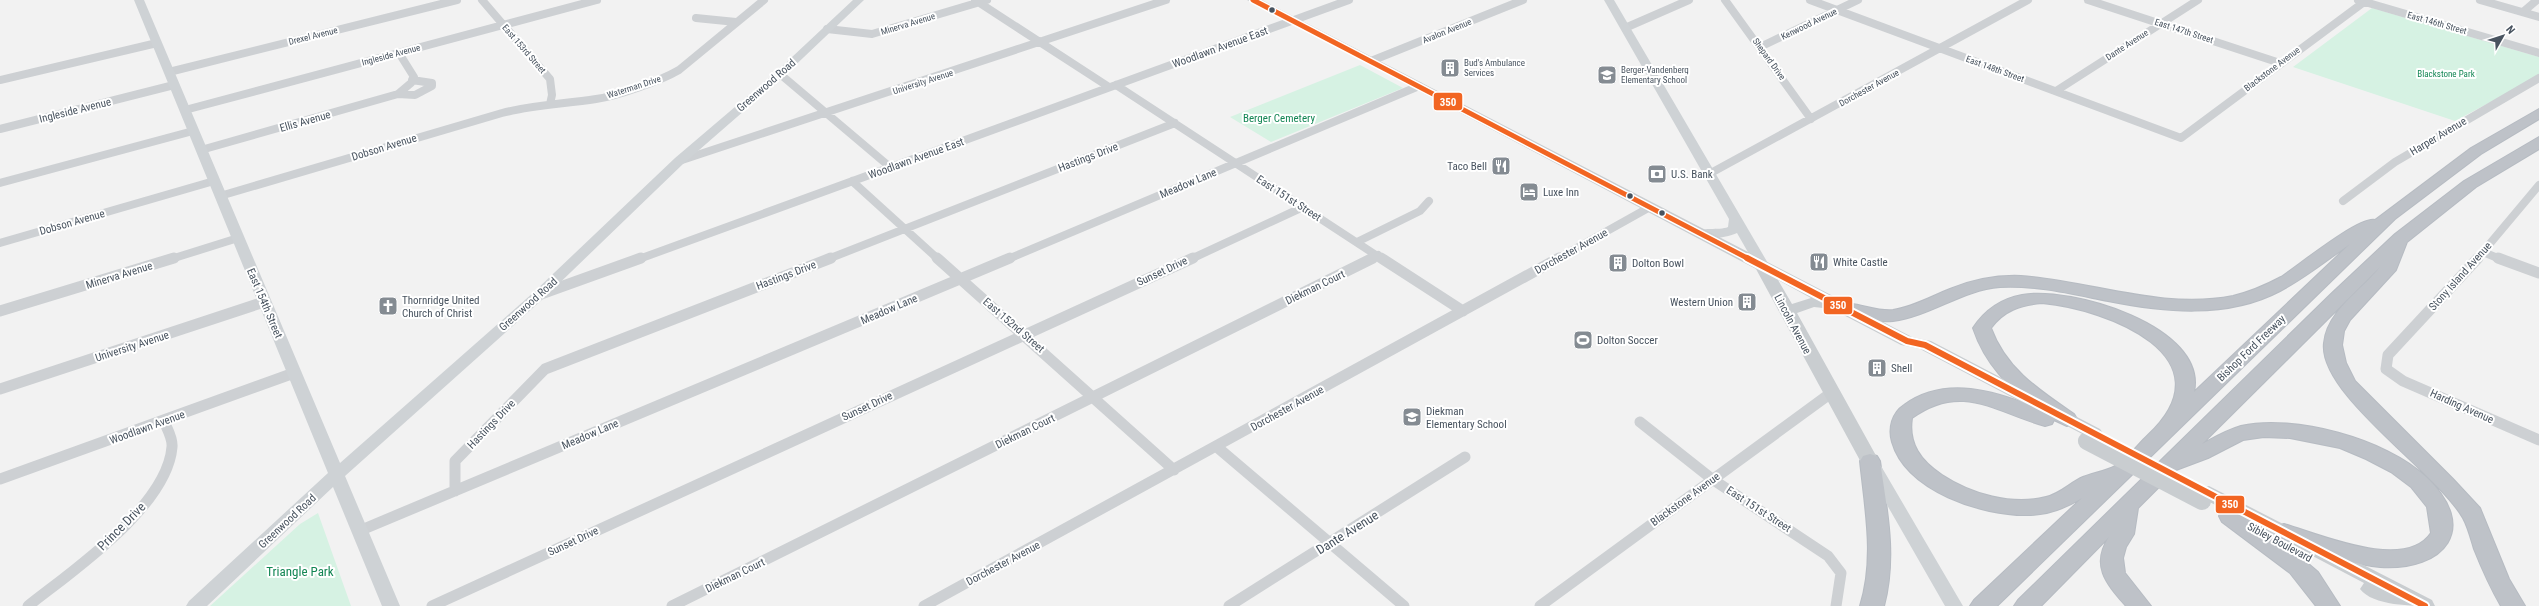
<svg xmlns="http://www.w3.org/2000/svg" width="2539" height="606" font-family="'Roboto Condensed',sans-serif">
<style>
.green{fill:#d6f2e3}
.lines{fill:none;stroke-linecap:round;stroke-linejoin:round}
.highway-casing{stroke:#b6bbc2;stroke-width:2}
.street-far1{stroke:#cdd0d3;stroke-width:8}
.street{stroke:#cdd0d3;stroke-width:11}
.secondary{fill:#ced2d5;fill-rule:evenodd}
.primary{fill:#c9cdd0;fill-rule:evenodd}
.highway{fill:#bec2c8;fill-rule:evenodd}
.primary-bridge{stroke:#c9cdd0;stroke-width:18}
.bus-1-far1-casing{stroke:#fff;stroke-width:8}
.bus-1-casing{stroke:#fff;stroke-width:10}
.bus-1-far1{stroke:#f26522;stroke-width:5}
.bus-1{stroke:#f26522;stroke-width:6}
.bus-dot{fill:#48535f;stroke:#fff;stroke-width:1.5}
.labels{text-anchor:middle;stroke-width:4;stroke-linejoin:round;paint-order:stroke}
.far-street-label{font-size:9px;fill:#48535f;stroke:#fff}
.far-poi-label{font-size:9px;fill:#48535f;stroke:#fff;text-anchor:start}
.far-park-label{font-size:9px;fill:#138654;stroke:#fff}
.street-label{font-size:11px;fill:#48535f;stroke:#fff}
.park-label{font-size:11px;fill:#138654;stroke:#fff}
.poi-label{font-size:11px;fill:#48535f;stroke:#fff;text-anchor:start}
.near-street-label{font-size:13px;fill:#48535f;stroke:#fff}
.near-park-label{font-size:13px;fill:#138654;stroke:#fff}
.line-badge{stroke:#fff;stroke-width:1.5}
.badge-label{font-size:11px;text-anchor:middle;font-weight:bold;fill:#fff}
</style>
<rect width="100%" height="100%" fill="#f2f2f2"/>
<!-- green -->
<path class="green" d="M2372,8L2539,57V76L2455,121L2293,67Z
M1360,65L1403,88L1271,142L1230,117Z
M318,513L351,606H210L300,524Z"/>
<g class="lines">
<defs>
<path id="highway" d="M2539,109V119L2481,154L2395,219L1997,606H1970L1974,600L2082,498C2066,508 2047,515 2028,515C1982,516 1906,491 1892,442C1888,428 1892,413 1904,405C1945,375 1996,391 2039,409C2008,387 1985,364 1973,328C1985,310 2000,299 2022,295C2070,286 2208,326 2194,392L2350,244C2327,260 2305,278 2280,291C2227,319 2163,312 2108,301C2072,294 2036,285 2000,287C1962,290 1931,316 1893,321C1875,323 1854,316 1837,312L1834,308L1837,304C1854,300 1874,312 1893,310C1913,307 1932,296 1950,289C1972,280 1996,275 2021,276C2092,281 2161,310 2233,296C2250,292 2266,285 2281,277C2298,266 2359,216 2375,220L2471,148ZM2042,303C2108,309 2231,357 2148,435C2138,444 2127,460 2115,466C2106,471 2093,473 2083,477C2071,482 2060,494 2046,497C2012,506 1971,494 1942,475C1921,461 1908,444 1912,418C1962,382 1995,412 2045,426L2052,424L2054,420L2067,426L2074,424L2077,419L2074,414C2039,390 2006,369 1991,328C2004,310 2021,305 2042,303Z
M2539,137V149L2476,187L2407,242L2396,270L2350,320L2344,331L2342,345L2346,363L2355,381L2453,479L2480,508L2509,579L2525,606H2501C2490,587 2482,569 2474,549C2471,539 2468,527 2463,518C2437,472 2318,394 2324,343C2327,311 2361,291 2380,267L2202,444C2215,437 2227,430 2241,426C2294,414 2386,439 2426,477C2480,528 2445,571 2380,567C2345,564 2311,548 2278,538L2318,572L2340,606H2316L2290,573L2222,522L2219,516L2222,510C2240,505 2261,527 2276,537L2273,532L2276,526L2284,524C2319,534 2405,572 2431,533L2427,507L2411,487L2391,472L2366,459L2340,448L2290,438L2264,437L2243,440L2208,458L2176,470L2138,508L2134,534L2126,547L2123,558L2125,573L2151,606H2126C2107,584 2090,566 2109,537L2041,606H2014L2018,600L2331,294L2395,234L2464,181Z
M1870,454L1877,456L1880,461C1887,510 1897,557 1884,606H1860C1875,558 1865,510 1860,461L1863,456Z"/>
</defs>
<!-- highway casing -->
<use href="#highway" class="highway-casing"/>
<!-- street-far1 -->
<path class="street-far1" d="M482,0L550,79L552,95L550,104
M975,0L1109,87
M1725,0L1811,119
M1810,0L2181,138L2364,2
M2088,0L2280,63
M2358,0L2539,53
M2480,0L2539,17
M2523,12L2537,0
M696,18L736,22
M1625,28L1689,0
M827,29L872,34L987,0
M1760,47L1858,0
M1371,61L1523,0
M169,72L457,0
M780,74L890,167
M0,80L157,43
M1116,85L1382,259
M2056,91L2198,0
M398,94L415,95L432,86V83L412,80
M185,110L597,0
M0,129L174,85
M201,150L398,94L411,83L414,77L399,53
M679,161L1166,0
M1709,174L2028,0
M852,181L938,259
M0,183L193,131
M220,196L502,113C533,105 564,104 596,99C618,96 660,81 679,70L764,0
M2343,201L2395,162L2539,78
M1357,242L1420,211L1429,201
M0,243L214,181
M2483,252L2500,259
M171,259L238,238
M639,259L1349,0
M828,259L1175,123
M1008,259L1419,86
M1191,259L1303,207
M1371,259L1378,255
M1557,259L1650,207
M2477,259L2539,185"/>
<!-- street -->
<path class="street" d="M937,258L1174,470
M1381,258L1463,311
M2478,258L2388,355L2386,369L2403,381L2539,440
M2498,258L2539,273
M541,294L641,258
M0,311L174,258
M0,389L264,302
M1640,422L1712,479L1828,556L1841,573L1836,606
M1217,447L1404,606
M0,479L294,373
M455,491V461L545,369L831,258
M359,531L1010,258
M28,606C72,571 167,507 172,447C173,438 167,429 164,421
M432,606L1193,258
M672,606L1373,258
M924,606L1559,258
M1229,606L1465,457
M1540,606L1831,393"/>
<!-- secondary -->
<path class="secondary" d="M134,0H144L340,463L534,292L675,158L776,72L853,0H864L784,76L683,164L544,298L345,476L400,606H382L333,487L207,606H186L189,601L328,473Z
M1604,0H1614L1769,265L1767,268H1757L1737,233C1728,237 1701,243 1694,234C1701,226 1719,231 1728,227L1729,219Z
M1875,464L1881,466L1963,606H1945L1867,470L1869,466Z"/>
<!-- primary -->
<path class="primary" d="M1247,0H1262L1912,337L1931,341L2100,429L2103,433L2100,437L2094,439L2088,437L1920,349L1901,345L1832,309L1814,307L1797,313L1879,461L1877,466L1870,467L1863,466L1756,269ZM1778,280L1811,298L1792,304Z
M2209,486L2432,600L2435,606C2412,606 2373,606 2360,589L2364,583L2202,498L2200,493L2202,488Z"/>
<!-- highway -->
<use href="#highway" class="highway"/>
<!-- primary-bridge -->
<path class="primary-bridge" d="M2087,441L2202,501"/>
<defs>
<path id="bus-1-far1" d="M1253,0L1749,259"/>
<path id="bus-1" d="M1747,258L1907,341L1925,345L2425,606"/>
</defs>
<!-- bus-1-far1 casing -->
<use href="#bus-1-far1" class="bus-1-far1-casing"/>
<!-- bus-1 casing -->
<use href="#bus-1" class="bus-1-casing"/>
<!-- bus-1-far1 -->
<use href="#bus-1-far1" class="bus-1-far1"/>
<!-- bus-1 -->
<use href="#bus-1" class="bus-1"/>
</g>
<!-- icons -->
<defs>
<symbol id="building-square" viewBox="-11 -11 22 22"><rect x="-9" y="-9" width="18" height="18" rx="4" fill="#848b92" stroke="#fff"/><path d="M-4-6H4V6H1V3H-1V6H-4ZM-2.5-4.3h1.7v1.8h-1.7ZM.8-4.3h1.7v1.8H.8ZM-2.5-1h1.7V.8h-1.7ZM.8-1h1.7V.8H.8Z" fill="#fff"/></symbol>
<symbol id="school-square" viewBox="-11 -11 22 22"><rect x="-9" y="-9" width="18" height="18" rx="4" fill="#848b92" stroke="#fff"/><path d="M0-5L7-2L0 1L-7-2ZM-4 1L0 2.5L4 1V4Q0 6-4 4Z" fill="#fff"/></symbol>
<symbol id="restaurant-square" viewBox="-11 -11 22 22"><rect x="-9" y="-9" width="18" height="18" rx="4" fill="#848b92" stroke="#fff"/><path d="M-5-6h1v4h1v-4h1v4h1v-4h1v5L-1.5 .5V6h-2V.5L-5-1ZM5-6V6H3V1.5H1.5Q1.5-4 5-6Z" fill="#fff"/></symbol>
<symbol id="bank-square" viewBox="-11 -11 22 22"><rect x="-9" y="-9" width="18" height="18" rx="4" fill="#848b92" stroke="#fff"/><path d="M-6-4H6V4H-6ZM0-2.3a2.3 2.3 0 1 0 0 4.6a2.3 2.3 0 1 0 0-4.6Z" fill="#fff"/></symbol>
<symbol id="hotel-square" viewBox="-11 -11 22 22"><rect x="-9" y="-9" width="18" height="18" rx="4" fill="#848b92" stroke="#fff"/><path d="M-6-4.5h1.5V1H6V5H4.5V3h-9V5H-6ZM-4 0a1.8 1.8 0 1 1 3.6 0ZM.5 0V-2.5h3Q6-2.5 6 0Z" fill="#fff"/></symbol>
<symbol id="church-square" viewBox="-11 -11 22 22"><rect x="-9" y="-9" width="18" height="18" rx="4" fill="#848b92" stroke="#fff"/><path d="M-1.2-6h2.4v3.5h3.3v2.4h-3.3V6h-2.4V-.1h-3.3v-2.4h3.3Z" fill="#fff"/></symbol>
<symbol id="stadium-square" viewBox="-11 -11 22 22"><rect x="-9" y="-9" width="18" height="18" rx="4" fill="#848b92" stroke="#fff"/><path d="M0-5a6.5 5 0 1 0 0 10a6.5 5 0 1 0 0-10ZM-3.5-1.8h7v3.6h-7Z" fill="#fff"/></symbol>
</defs>
<g fill-rule="evenodd">
<use href="#building-square" x="1439" y="57" width="22" height="22"/>
<use href="#school-square" x="1596" y="64" width="22" height="22"/>
<use href="#restaurant-square" x="1490" y="155" width="22" height="22"/>
<use href="#bank-square" x="1646" y="163" width="22" height="22"/>
<use href="#hotel-square" x="1518" y="181" width="22" height="22"/>
<use href="#restaurant-square" x="1808" y="251" width="22" height="22"/>
<use href="#building-square" x="1607" y="252" width="22" height="22"/>
<use href="#building-square" x="1736" y="291" width="22" height="22"/>
<use href="#church-square" x="377" y="295" width="22" height="22"/>
<use href="#stadium-square" x="1572" y="329" width="22" height="22"/>
<use href="#building-square" x="1866" y="357" width="22" height="22"/>
<use href="#school-square" x="1401" y="406" width="22" height="22"/>
</g>
<!-- markers -->
<g class="bus-dot">
<circle cx="1272" cy="10" r="3.5"/>
<circle cx="1630" cy="196" r="3.5"/>
<circle cx="1662" cy="213" r="3.5"/>
</g>
<g class="labels">
<!-- far-street labels -->
<g class="far-street-label">
<text transform="translate(2437 23) rotate(16)" y="3">East 146th Street</text>
<text transform="translate(908 24) rotate(-17)" y="3">Minerva Avenue</text>
<text transform="translate(1809 24) rotate(-26)" y="3">Kenwood Avenue</text>
<text transform="translate(1447 31) rotate(-22)" y="3">Avalon Avenue</text>
<text transform="translate(2184 31) rotate(18)" y="3">East 147th Street</text>
<text transform="translate(313 36) rotate(-14)" y="3">Drexel Avenue</text>
<text transform="translate(2127 45) rotate(-33)" y="3">Dante Avenue</text>
<text transform="translate(524 49) rotate(49)" y="3">East 153rd Street</text>
<text transform="translate(391 55) rotate(-15)" y="3">Ingleside Avenue</text>
<text transform="translate(1769 59) rotate(54)" y="3">Shepard Drive</text>
<text transform="translate(1995 69) rotate(20)" y="3">East 148th Street</text>
<text transform="translate(2272 69) rotate(-37)" y="3">Blackstone Avenue</text>
<text transform="translate(923 82) rotate(-18)" y="3">University Avenue</text>
<text transform="translate(634 87) rotate(-18)" y="3">Waterman Drive</text>
<text transform="translate(1869 88) rotate(-29)" y="3">Dorchester Avenue</text>
</g>
<!-- far-poi labels -->
<g class="far-poi-label">
<text x="1464" y="66">Bud's Ambulance<tspan x="1464" dy="10">Services</tspan></text>
<text x="1621" y="73">Berger-Vandenberg<tspan x="1621" dy="10">Elementary School</tspan></text>
</g>
<!-- far-park labels -->
<g class="far-park-label">
<text x="2446" y="77">Blackstone Park</text>
</g>
<!-- street labels -->
<g class="street-label">
<text transform="translate(1220 47) rotate(-20)" y="4">Woodlawn Avenue East</text>
<text transform="translate(766 85) rotate(-41)" y="4">Greenwood Road</text>
<text transform="translate(75 110) rotate(-14)" y="4">Ingleside Avenue</text>
<text transform="translate(305 121) rotate(-16)" y="4">Ellis Avenue</text>
<text transform="translate(2438 136) rotate(-31)" y="4">Harper Avenue</text>
<text transform="translate(384 147) rotate(-17)" y="4">Dobson Avenue</text>
<text transform="translate(1088 157) rotate(-21)" y="4">Hastings Drive</text>
<text transform="translate(916 158) rotate(-20)" y="4">Woodlawn Avenue East</text>
<text transform="translate(1188 183) rotate(-23)" y="4">Meadow Lane</text>
<text transform="translate(1289 198) rotate(33)" y="4">East 151st Street</text>
<text transform="translate(72 222) rotate(-16)" y="4">Dobson Avenue</text>
<text transform="translate(1571 251) rotate(-29)" y="4">Dorchester Avenue</text>
<text transform="translate(1162 271) rotate(-25)" y="4">Sunset Drive</text>
<text transform="translate(119 275) rotate(-17)" y="4">Minerva Avenue</text>
<text transform="translate(786 275) rotate(-21)" y="4">Hastings Drive</text>
<text transform="translate(2460 276) rotate(-48)" y="4">Stony Island Avenue</text>
<text transform="translate(1315 287) rotate(-26)" y="4">Diekman Court</text>
<text transform="translate(265 303) rotate(67)" y="4">East 154th Street</text>
<text transform="translate(528 304) rotate(-42)" y="4">Greenwood Road</text>
<text transform="translate(889 309) rotate(-23)" y="4">Meadow Lane</text>
<text transform="translate(1793 324) rotate(62)" y="4">Lincoln Avenue</text>
<text transform="translate(1014 325) rotate(41)" y="4">East 152nd Street</text>
<text transform="translate(132 346) rotate(-18)" y="4">University Avenue</text>
<text transform="translate(2251 348) rotate(-44)" y="4">Bishop Ford Freeway</text>
<text transform="translate(867 406) rotate(-25)" y="4">Sunset Drive</text>
<text transform="translate(2462 406) rotate(24)" y="4">Harding Avenue</text>
<text transform="translate(1287 408) rotate(-29)" y="4">Dorchester Avenue</text>
<text transform="translate(491 424) rotate(-46)" y="4">Hastings Drive</text>
<text transform="translate(147 427) rotate(-20)" y="4">Woodlawn Avenue</text>
<text transform="translate(1025 431) rotate(-26)" y="4">Diekman Court</text>
<text transform="translate(590 434) rotate(-23)" y="4">Meadow Lane</text>
<text transform="translate(1685 499) rotate(-36)" y="4">Blackstone Avenue</text>
<text transform="translate(1759 509) rotate(33)" y="4">East 151st Street</text>
<text transform="translate(287 521) rotate(-43)" y="4">Greenwood Road</text>
<text transform="translate(573 541) rotate(-25)" y="4">Sunset Drive</text>
<text transform="translate(2280 542) rotate(28)" y="4">Sibley Boulevard</text>
<text transform="translate(1003 563) rotate(-28)" y="4">Dorchester Avenue</text>
<text transform="translate(735 575) rotate(-26)" y="4">Diekman Court</text>
</g>
<!-- park labels -->
<g class="park-label">
<text x="1279" y="122">Berger Cemetery</text>
</g>
<!-- poi labels -->
<g class="poi-label">
<text x="1487" y="170" text-anchor="end">Taco Bell</text>
<text x="1671" y="178">U.S. Bank</text>
<text x="1543" y="196">Luxe Inn</text>
<text x="1833" y="266">White Castle</text>
<text x="1632" y="267">Dolton Bowl</text>
<text x="402" y="304">Thornridge United<tspan x="402" dy="13">Church of Christ</tspan></text>
<text x="1733" y="306" text-anchor="end">Western Union</text>
<text x="1597" y="344">Dolton Soccer</text>
<text x="1891" y="372">Shell</text>
<text x="1426" y="415">Diekman<tspan x="1426" dy="13">Elementary School</tspan></text>
</g>
<!-- near-street labels -->
<g class="near-street-label">
<text transform="translate(121 526) rotate(-45)" y="5">Prince Drive</text>
<text transform="translate(1347 532) rotate(-32)" y="5">Dante Avenue</text>
</g>
<!-- near-park labels -->
<g class="near-park-label">
<text x="300" y="576">Triangle Park</text>
</g>
</g>
<g class="line-badge">
<rect x="1433" y="92" width="30" height="19" rx="4" fill="#f26522"/>
<rect x="1823" y="296" width="30" height="19" rx="4" fill="#f26522"/>
<rect x="2215" y="495" width="30" height="19" rx="4" fill="#f26522"/>
</g>
<g class="badge-label">
<text x="1448" y="106">350</text>
<text x="1838" y="309">350</text>
<text x="2230" y="508">350</text>
</g>
<!-- north arrow -->
<g transform="translate(2503 36) rotate(51)" stroke="#ffffff" stroke-width="3" paint-order="stroke">
<path d="M0-3L7 15L0 10L-7 15Z" fill="#48535f"/>
<text y="-6" font-size="11" font-weight="bold" text-anchor="middle" fill="#48535f">N</text>
</g>
</svg>
